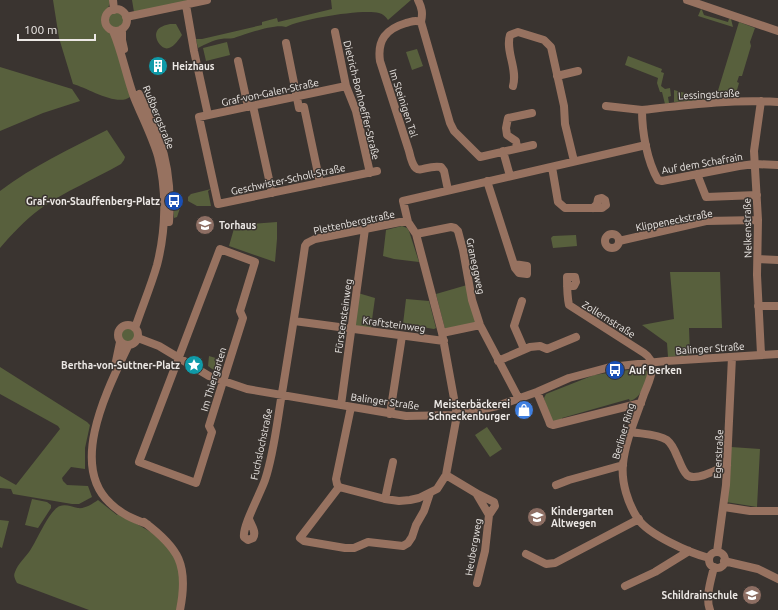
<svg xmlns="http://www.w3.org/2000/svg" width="778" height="610" font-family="Ubuntu,sans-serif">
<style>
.green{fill:#58603d}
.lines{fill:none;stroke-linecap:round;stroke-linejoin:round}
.minor{stroke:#977260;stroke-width:8}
.labels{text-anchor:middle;stroke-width:3;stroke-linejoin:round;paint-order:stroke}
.poi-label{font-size:10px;font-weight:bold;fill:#ece8e5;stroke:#3a3430;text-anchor:start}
.street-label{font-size:10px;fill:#ece8e5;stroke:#3a3430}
</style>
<rect width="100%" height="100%" fill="#3a3430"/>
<!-- green -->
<path class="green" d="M53,0H110C110,14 90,20 112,34L131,94L130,97C117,107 88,88 73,84L59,38Z
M132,0H193L134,12Z
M331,0H411L388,20C386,17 383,14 379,13C361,9 302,19 286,27C276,23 245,34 234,38C230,39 225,38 221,39C213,40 206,44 198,48L196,39H202L262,25V22L277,18L278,22L332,9Z
M701,9L702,10L704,15L728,22L729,19H731L733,27L698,16Z
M108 20a8 8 0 1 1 16 0a8 8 0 1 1-16 0Z
M739,22L755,28L750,42L751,46L742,76H739L737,82L739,83L737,90L738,91L733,96L716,97Z
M170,24H176L182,35C179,39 175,46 169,48C162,51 153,38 157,31C159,27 165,25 170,24Z
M227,42L230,55L206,61L203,48Z
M417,49L423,66L412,70L406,52Z
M628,56L662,69L661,72L664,73L661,86L665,89L670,88L671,96L668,97L669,103L665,104L662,92H660L657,83L658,78L625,65Z
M0,67L72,89L80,101L43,113L0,131Z
M674,90L703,98L704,96H707V100L674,102Z
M107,130L125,157L124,160L121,164C95,179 65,191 40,209C25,220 12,234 0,248V191C33,166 70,149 107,130Z
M211,189L208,191L211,206H197L188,201V197L191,194Z
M175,198L180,199V208L177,217L174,218L173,203H175Z
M277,222V239L275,262L229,246L235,225Z
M402,226L407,228L409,231L419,262L394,259L383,256L386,230Z
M576,235L577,246L553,248L551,238L553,236Z
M670,272H720L722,328H689L690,355L668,357L667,343L642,325L674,319Z
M467,285L479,323L445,329L436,294Z
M358,293L375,298L371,327H354Z
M406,299L429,301L436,328L434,329L403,324Z
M120 335a8 8 0 1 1 16 0a8 8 0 1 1-16 0Z
M209,356L219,359L215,371L208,366Z
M0,367L87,422L90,425L85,448V469L71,467L62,478L63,481L67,485L88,486L92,497L79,504H72L13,494L11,489L0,488V476L16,485L60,429L58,426L0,394Z
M642,368L646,369L648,374C644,385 642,397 630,401L629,399L562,418V420L554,421L550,420L544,398L546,394L594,375Z
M487,427L502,449L490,457L475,435Z
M731,447L760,449L757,507L726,502Z
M32,499L47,502L51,505V508L38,528L25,525Z
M98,500L117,515L118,514C151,532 177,541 181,582C181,591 179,601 177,610H89L17,583C15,579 13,576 15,572C18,563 26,557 31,549C37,540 50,509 60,506C66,504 72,507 78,508C85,509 92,504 98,500Z
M0,520L9,521L2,548L0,547Z"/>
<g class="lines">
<!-- minor -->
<path class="minor" d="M113,0L114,10
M418,0C422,8 423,13 421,22L450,123L454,131L480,157L533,145
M687,0L778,31
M186,5L194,51L208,115
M105 20a11 11 0 1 1 22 0a11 11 0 1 1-22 0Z
M126,17L207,0
M421,22C415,19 411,22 406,23C386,29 377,40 380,61L409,151C416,182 421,164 441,167L444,171L448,190
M122,29V40L124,49
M113,31C122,52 126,75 134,97C142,117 152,136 158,156C167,190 166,230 157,265C151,286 142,307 135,328
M335,32L346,86L356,111L370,173
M286,43L299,108L304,107L320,183
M238,61L248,107
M557,76L578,71
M346,86L199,117L218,204L377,171
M513,86C518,69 505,51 510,35L518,32L544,40L551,47L564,106L565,124L574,161
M139,94C146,109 154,124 159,139C169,166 171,194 169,222
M778,102C732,99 687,105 642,110C642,132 647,161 658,180L662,181L739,166L755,164L778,165
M253,106L272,193
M606,106L642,110
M517,148L516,141L507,135L506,128L508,118L532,113
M503,151L510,176
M552,167L558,202L565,208H602L606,205L605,200L602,198L598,199L597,204L593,208
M697,174L706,197L757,195
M487,181L515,268L519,273L527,274V266L514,264
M408,222L403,201L646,145
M605 241a7 7 0 1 1 14 0a7 7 0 1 1-14 0Z
M416,234L451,227L455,228L458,231L463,250L472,300L480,325L519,399
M619,241L706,221L758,220
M220,249L255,262L240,311L243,318L209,426L212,432L196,483L139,462Z
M758,259L778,260
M567,286H574L576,282L575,277H567C567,287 567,296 569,305L644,353C650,357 652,361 652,368C652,377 647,386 644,394C637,415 625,441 623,464C621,482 628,504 638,519C649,535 690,553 709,558
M522,301L514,326L524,349
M758,306H778
M294,321L444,341
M118 335a10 10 0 1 1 20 0a10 10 0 1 1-20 0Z
M442,333L480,325
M138,338L159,346L209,376L247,389L406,416L457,415L497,406L537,392L569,378L610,367L666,361L778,354
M128,346C109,387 68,464 110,503C121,514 133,519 147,524
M761,354L757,275L758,220L754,151L761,101
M498,361L530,347L540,346L547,349L576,337
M115,366L120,342
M537,392L549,421L550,424L553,425L641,403
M341,405L365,229
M390,414L402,336
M631,432C642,434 658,434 667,440C672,444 675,451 677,456C680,462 682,470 687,475C696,482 718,469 727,465
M446,475L476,493L494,502L495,506L489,515L485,551L477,583
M556,485L569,480L623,465
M339,487L300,538L304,541L345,548H354L368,542L403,546L408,543L412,537L416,525L424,511L430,493
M476,493L489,515
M385,499L393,462
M724,507L750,511H778
M249,519C251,525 257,532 253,538L248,540L244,537C242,527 261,492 265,480C274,453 277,422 282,393C290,344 298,295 305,246L307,243L315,239L400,222H408L416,234L442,333L457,415L446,475L437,489L419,498L410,500L399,501L385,499L339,487L337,484L336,479L351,407
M144,522C179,548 189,565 180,610
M717,552L726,485L732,357
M709 560a8 8 0 1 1 16 0a8 8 0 1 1-16 0Z
M526,554L546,564L555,563L639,519
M724,561L758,569L778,579
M625,586L655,572L689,551
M710,610C705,597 711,580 714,567"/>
</g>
<!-- icons -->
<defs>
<symbol id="building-disc" viewBox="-11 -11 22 22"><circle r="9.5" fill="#0f9aa8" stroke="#3a3430"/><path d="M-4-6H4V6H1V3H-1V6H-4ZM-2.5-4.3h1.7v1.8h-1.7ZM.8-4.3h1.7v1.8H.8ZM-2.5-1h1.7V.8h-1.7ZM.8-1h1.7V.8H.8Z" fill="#fff"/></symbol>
<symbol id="bus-disc" viewBox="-11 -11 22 22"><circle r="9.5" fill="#1a4fb4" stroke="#3a3430"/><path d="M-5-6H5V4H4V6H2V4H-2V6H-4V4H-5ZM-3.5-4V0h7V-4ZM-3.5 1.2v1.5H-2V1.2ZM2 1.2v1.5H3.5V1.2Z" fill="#fff"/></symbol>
<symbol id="school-disc" viewBox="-11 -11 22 22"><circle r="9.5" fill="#8d6e63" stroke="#3a3430"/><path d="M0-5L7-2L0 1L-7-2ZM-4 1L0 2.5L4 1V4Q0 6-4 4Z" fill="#fff"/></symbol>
<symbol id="sight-disc" viewBox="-11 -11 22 22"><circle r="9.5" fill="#0f9aa8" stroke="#3a3430"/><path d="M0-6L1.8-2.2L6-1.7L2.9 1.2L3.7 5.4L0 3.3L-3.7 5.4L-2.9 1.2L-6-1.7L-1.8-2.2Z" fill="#fff"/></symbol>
<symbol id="shop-disc" viewBox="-11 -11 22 22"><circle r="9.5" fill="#3f7fe0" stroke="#3a3430"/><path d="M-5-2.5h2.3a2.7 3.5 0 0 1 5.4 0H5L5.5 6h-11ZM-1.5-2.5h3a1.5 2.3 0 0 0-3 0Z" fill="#fff"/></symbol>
</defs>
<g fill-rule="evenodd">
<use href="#building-disc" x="147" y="55" width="22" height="22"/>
<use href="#bus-disc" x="163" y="190" width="22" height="22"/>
<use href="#school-disc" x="194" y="214" width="22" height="22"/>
<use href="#sight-disc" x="183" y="354" width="22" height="22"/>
<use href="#bus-disc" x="604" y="359" width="22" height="22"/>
<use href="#shop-disc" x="513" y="399" width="22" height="22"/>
<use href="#school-disc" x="526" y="506" width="22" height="22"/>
<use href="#school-disc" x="741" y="584" width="22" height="22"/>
</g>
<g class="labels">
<!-- poi labels -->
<g class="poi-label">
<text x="172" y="70">Heizhaus</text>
<text x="160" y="205" text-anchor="end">Graf-von-Stauffenberg-Platz</text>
<text x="219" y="229">Torhaus</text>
<text x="180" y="369" text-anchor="end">Bertha-von-Suttner-Platz</text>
<text x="629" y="374">Auf Berken</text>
<text x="510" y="408" text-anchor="end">Meisterbäckerei<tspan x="510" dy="12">Schneckenburger</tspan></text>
<text x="551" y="515">Kindergarten<tspan x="551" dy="12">Altwegen</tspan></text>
<text x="738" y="599" text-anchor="end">Schildrainschule</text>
</g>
<!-- street labels -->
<g class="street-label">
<text transform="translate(270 92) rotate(-12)" y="4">Graf-von-Galen-Straße</text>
<text transform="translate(709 94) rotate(-3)" y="4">Lessingstraße</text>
<text transform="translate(362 100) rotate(76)" y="4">Dietrich-Bonhoeffer-Straße</text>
<text transform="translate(404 103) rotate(72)" y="4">Im Steinigen Tal</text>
<text transform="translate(159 117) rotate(68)" y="4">Rußbergstraße</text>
<text transform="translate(702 163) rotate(-10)" y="4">Auf dem Schafrain</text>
<text transform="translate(288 179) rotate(-12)" y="4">Geschwister-Scholl-Straße</text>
<text transform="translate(674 220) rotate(-11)" y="4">Klippeneckstraße</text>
<text transform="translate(354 222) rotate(-12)" y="4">Plettenbergstraße</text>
<text transform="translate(747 228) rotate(-91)" y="4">Nelkenstraße</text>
<text transform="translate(476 266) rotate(78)" y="4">Graneggweg</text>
<text transform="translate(343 316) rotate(-82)" y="4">Fürstensteinweg</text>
<text transform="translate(609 319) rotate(32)" y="4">Zollernstraße</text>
<text transform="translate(394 324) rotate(8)" y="4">Kraftsteinweg</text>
<text transform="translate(710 348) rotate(-4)" y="4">Balinger Straße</text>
<text transform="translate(213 379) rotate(-73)" y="4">Im Thiergarten</text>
<text transform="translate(385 401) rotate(8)" y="4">Balinger Straße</text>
<text transform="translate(623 431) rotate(-74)" y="4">Berliner Ring</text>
<text transform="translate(261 444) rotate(-78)" y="4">Fuchslochstraße</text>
<text transform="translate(718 454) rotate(-87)" y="4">Egerstraße</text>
<text transform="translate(473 547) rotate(-80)" y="4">Heubergweg</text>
</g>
</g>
<!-- scale -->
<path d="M18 34v6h77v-6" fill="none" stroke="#ece8e5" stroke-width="2"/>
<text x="24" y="34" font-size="12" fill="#ece8e5" stroke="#3a3430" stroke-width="3" paint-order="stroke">100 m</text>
</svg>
